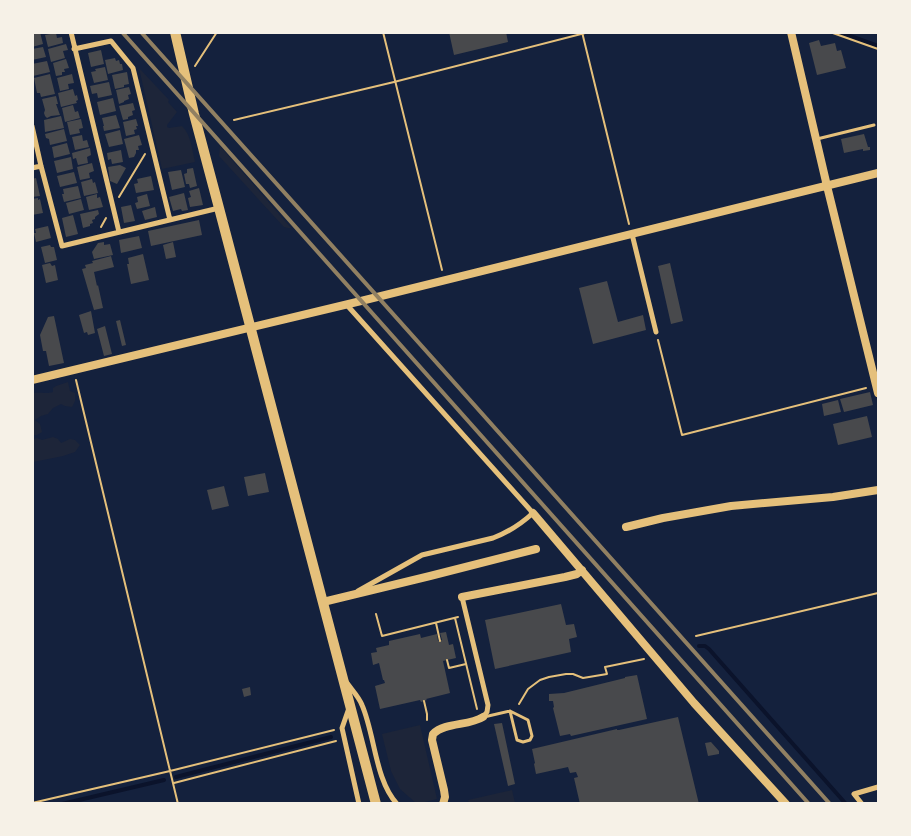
<svg xmlns="http://www.w3.org/2000/svg" width="911" height="836" font-family="'Sofia Sans Condensed',sans-serif">
<style>
.green{fill:#1d2539}
.lines{fill:none;stroke-linecap:round;stroke-linejoin:round}
.stream{stroke:#0b132b;stroke-width:4}
.building{fill:#48494c}
.path{stroke:#e5c07b;stroke-width:2}
.service{stroke:#e5c07b;stroke-width:3}
.minor{stroke:#e5c07b;stroke-width:5}
.tertiary{stroke:#e5c07b;stroke-width:8}
.primary{stroke:#e5c07b;stroke-width:10}
.rail{stroke:#918062;stroke-width:4}
</style>
<rect width="100%" height="100%" fill="#14213d"/>
<!-- green -->
<path class="green" d="M139,68L169,100L168,102L177,112L167,125V127L169,128L182,126C191,135 192,149 195,162L162,169Z
M220,146L291,228H288L284,227L260,201L219,156Z
M68,382L70,391L75,393V401L72,407L65,406L61,404L53,408L48,414L41,416L35,420L40,424L42,432L37,435H33V393C40,392 47,394 53,392V388L56,386Z
M53,437L58,439L61,443L70,439L75,440L80,445L75,452L63,456L33,462V439L37,438L42,440Z
M420,725L437,799L417,804L400,789L391,771L382,734Z
M512,790L515,803H469L468,800Z"/>
<g class="lines">
<!-- stream -->
<path class="stream" d="M839,32L878,46
M699,646H705L709,649L846,804
M176,777L331,737
M62,804L164,780"/>
</g>
<!-- building -->
<path class="building" d="M40,32L43,44L32,47V34Z
M449,32H506L508,42L454,55Z
M56,33L57,38L62,37L63,43L48,47L45,35Z
M819,40L821,46L835,43L837,51L841,50L846,68L817,75L809,43Z
M66,44L68,50L63,51L65,58L51,62L48,49Z
M43,47L46,57L32,60V49Z
M101,50L104,64L91,67L88,53Z
M115,58L116,61L119,60L120,64H122L123,70L108,74L105,60Z
M66,59L69,68L64,69L65,72H62V75L56,76L53,63Z
M47,61L50,72L33,76L32,64Z
M105,67L108,80L94,83L91,72L96,71L95,69Z
M127,72L129,84L124,85V87L115,89L112,75Z
M50,74L55,94L41,97L40,93H37L34,78Z
M72,74L74,83L68,84L69,89L60,91L57,78Z
M109,82L112,95L98,98L97,93L92,94L90,86Z
M129,87L131,94L128,95L129,99L124,101V102L119,104L116,90Z
M73,89L75,96L77,95L78,100L76,101L77,103L61,107L58,93Z
M56,96L58,104H56L60,115L51,116L47,118L45,116L44,113L45,110L42,99Z
M113,98L116,111L100,115L97,102Z
M133,103L135,110L132,111L133,115L128,117V119L123,120L119,106Z
M73,105L75,112L78,111L80,118L65,122L62,108Z
M116,115L120,128L104,131L103,126H104L102,118Z
M61,116L64,128L45,132L44,120Z
M81,119L83,128L79,129L80,133L70,135L67,122Z
M136,119L138,126H136L137,129L134,130L135,134L126,136L123,122Z
M64,129L67,141L50,145L49,139L46,138L45,134Z
M120,130L123,144L109,147L105,134Z
M864,134L868,147H870V150L863,151V149L844,153L841,139Z
M82,135L83,141L87,140L89,147L75,150L72,137Z
M139,135L142,145L138,146L139,150H136V153L134,157L129,158L124,139Z
M67,143L70,154L54,158L52,147Z
M90,148L91,155L87,157L88,163L78,165L76,158L73,159L72,153Z
M121,150L123,162L112,164L111,159L108,160L107,153Z
M71,157L73,169L57,173L54,161Z
M92,163L94,171L89,173L90,178L80,180L77,167Z
M120,165L126,168L117,184L110,181L108,167Z
M193,168L197,186L190,188L189,184H186L184,174L187,173V169Z
M181,170L185,187L172,190L168,172Z
M74,172L77,183L60,187L57,176Z
M151,176L154,190L136,193L134,184L138,183L137,179Z
M36,178L40,196L32,197V179Z
M92,179L93,183L95,182L98,193L84,196L81,182Z
M78,186L81,198L64,202L62,194H64L63,189Z
M199,188L203,205L190,207L188,198L191,197L189,191Z
M184,193L188,210L182,211L181,209L173,211L169,197Z
M97,194V198L100,197L103,207L89,210L86,197Z
M147,194L150,206L137,209L135,203L138,202L137,197Z
M38,198V200L40,199L43,213L32,215V199Z
M81,199L84,210L69,214L66,203Z
M131,205L135,221L124,223L121,207Z
M155,207L157,217L145,220L142,211Z
M98,210L99,214L95,217V219L92,220L93,223L90,224V226L83,228L80,214Z
M73,215L78,234L66,237L62,218Z
M199,220L202,235L151,246L148,231Z
M48,226L51,238L36,242L34,233H36L35,229Z
M139,236L142,248L121,253L119,240Z
M104,242V245L110,244L113,255L94,259L92,252L98,243Z
M173,242L176,257L166,259L163,245Z
M50,245L51,247H54L57,260L45,263L41,247Z
M143,254L149,280L131,284L127,264H129L128,258Z
M111,256L114,267L94,272L97,286L98,285L103,308L94,310L82,269L86,268L85,265L93,263L92,261Z
M50,263L52,266L55,265L58,280L46,283L42,265Z
M670,263L683,321L671,324L658,266Z
M607,281L618,322L643,315L646,330L593,344L579,288Z
M91,311L95,333L88,335L87,332L84,333L79,315Z
M54,316L64,363L49,366L46,351H43L40,335L48,317Z
M120,320L126,345L122,346L116,321Z
M105,326L112,354L104,356L97,329Z
M870,392L873,405L844,412L840,399Z
M838,400L841,412L824,416L822,404Z
M867,416L872,437L838,445L833,424Z
M265,473L269,492L248,496L244,477Z
M224,486L229,506L212,510L207,490Z
M561,604L566,625L574,624L577,637L569,639L571,652L495,669L485,620Z
M446,632L449,645L453,644L456,658L443,661L450,693L426,699L427,700L421,702L420,700L380,709L375,686L385,683L384,680H383L379,663L373,665L371,653L377,652L376,648L389,645V641L420,634L421,638L437,634L438,641L442,640L440,633Z
M637,675L647,719L571,736L570,734L560,736L553,708L554,707L553,701H549V694L564,693L625,678V677Z
M250,687L251,695L244,697L242,689Z
M678,717L699,804H580L574,778L578,777L576,772L570,773L568,767L536,774L534,764L535,763L532,749L617,729V730H619Z
M502,723L515,784L508,786L494,724Z
M711,742L719,751V754L708,756L705,743Z"/>
<g class="lines">
<!-- path -->
<path class="path" d="M383,32L442,270
M582,32L629,224
M830,32L878,49
M195,66L217,32
M234,120L394,82L589,32
M119,197L145,154
M101,227L106,218
M658,340L682,435L866,388
M76,380L178,804
M376,614L382,636L458,617
M455,618L477,709
M436,623L440,641
M696,636L878,593
M447,660L449,668L466,664
M424,701L427,714V720
M519,704L528,689L540,680L549,677L566,674H573L583,678L607,674L605,667L644,659
M174,783L336,741
M32,803L170,771L334,730"/>
<!-- service -->
<path class="service" d="M817,139L874,125
M484,717L510,711L528,720L532,736L530,740L523,742L517,740L510,711"/>
<!-- minor -->
<path class="minor" d="M71,32L119,232
M74,49L111,41L133,68L170,220
M32,126L41,166L62,246L219,208
M32,168L41,166
M632,234L656,332
M346,304L533,513C521,524 509,532 493,538L422,555L358,591
M462,597L488,705L487,712L483,717
M347,683C352,690 359,697 362,705C375,735 375,780 397,804
M349,708L342,728L359,804
M862,804L854,794L878,787"/>
<!-- tertiary -->
<path class="tertiary" d="M791,32L827,186L878,393
M32,380L361,301L878,173
M533,513L694,703L786,804
M626,527L663,518L731,506L833,497L878,490
M462,597L565,577L577,574L582,570
M323,602L430,576L536,549
M443,804L445,797L444,790L432,740L433,734C445,722 469,726 483,717"/>
<!-- primary -->
<path class="primary" d="M175,32L194,114L219,208L376,804"/>
<!-- rail -->
<path class="rail" d="M122,32L809,804
M141,32C370,290 602,545 830,804"/>
</g>
<!-- border -->
<rect width="911" height="836" fill="none" stroke="#f6f1e7" stroke-width="68"/>
</svg>
